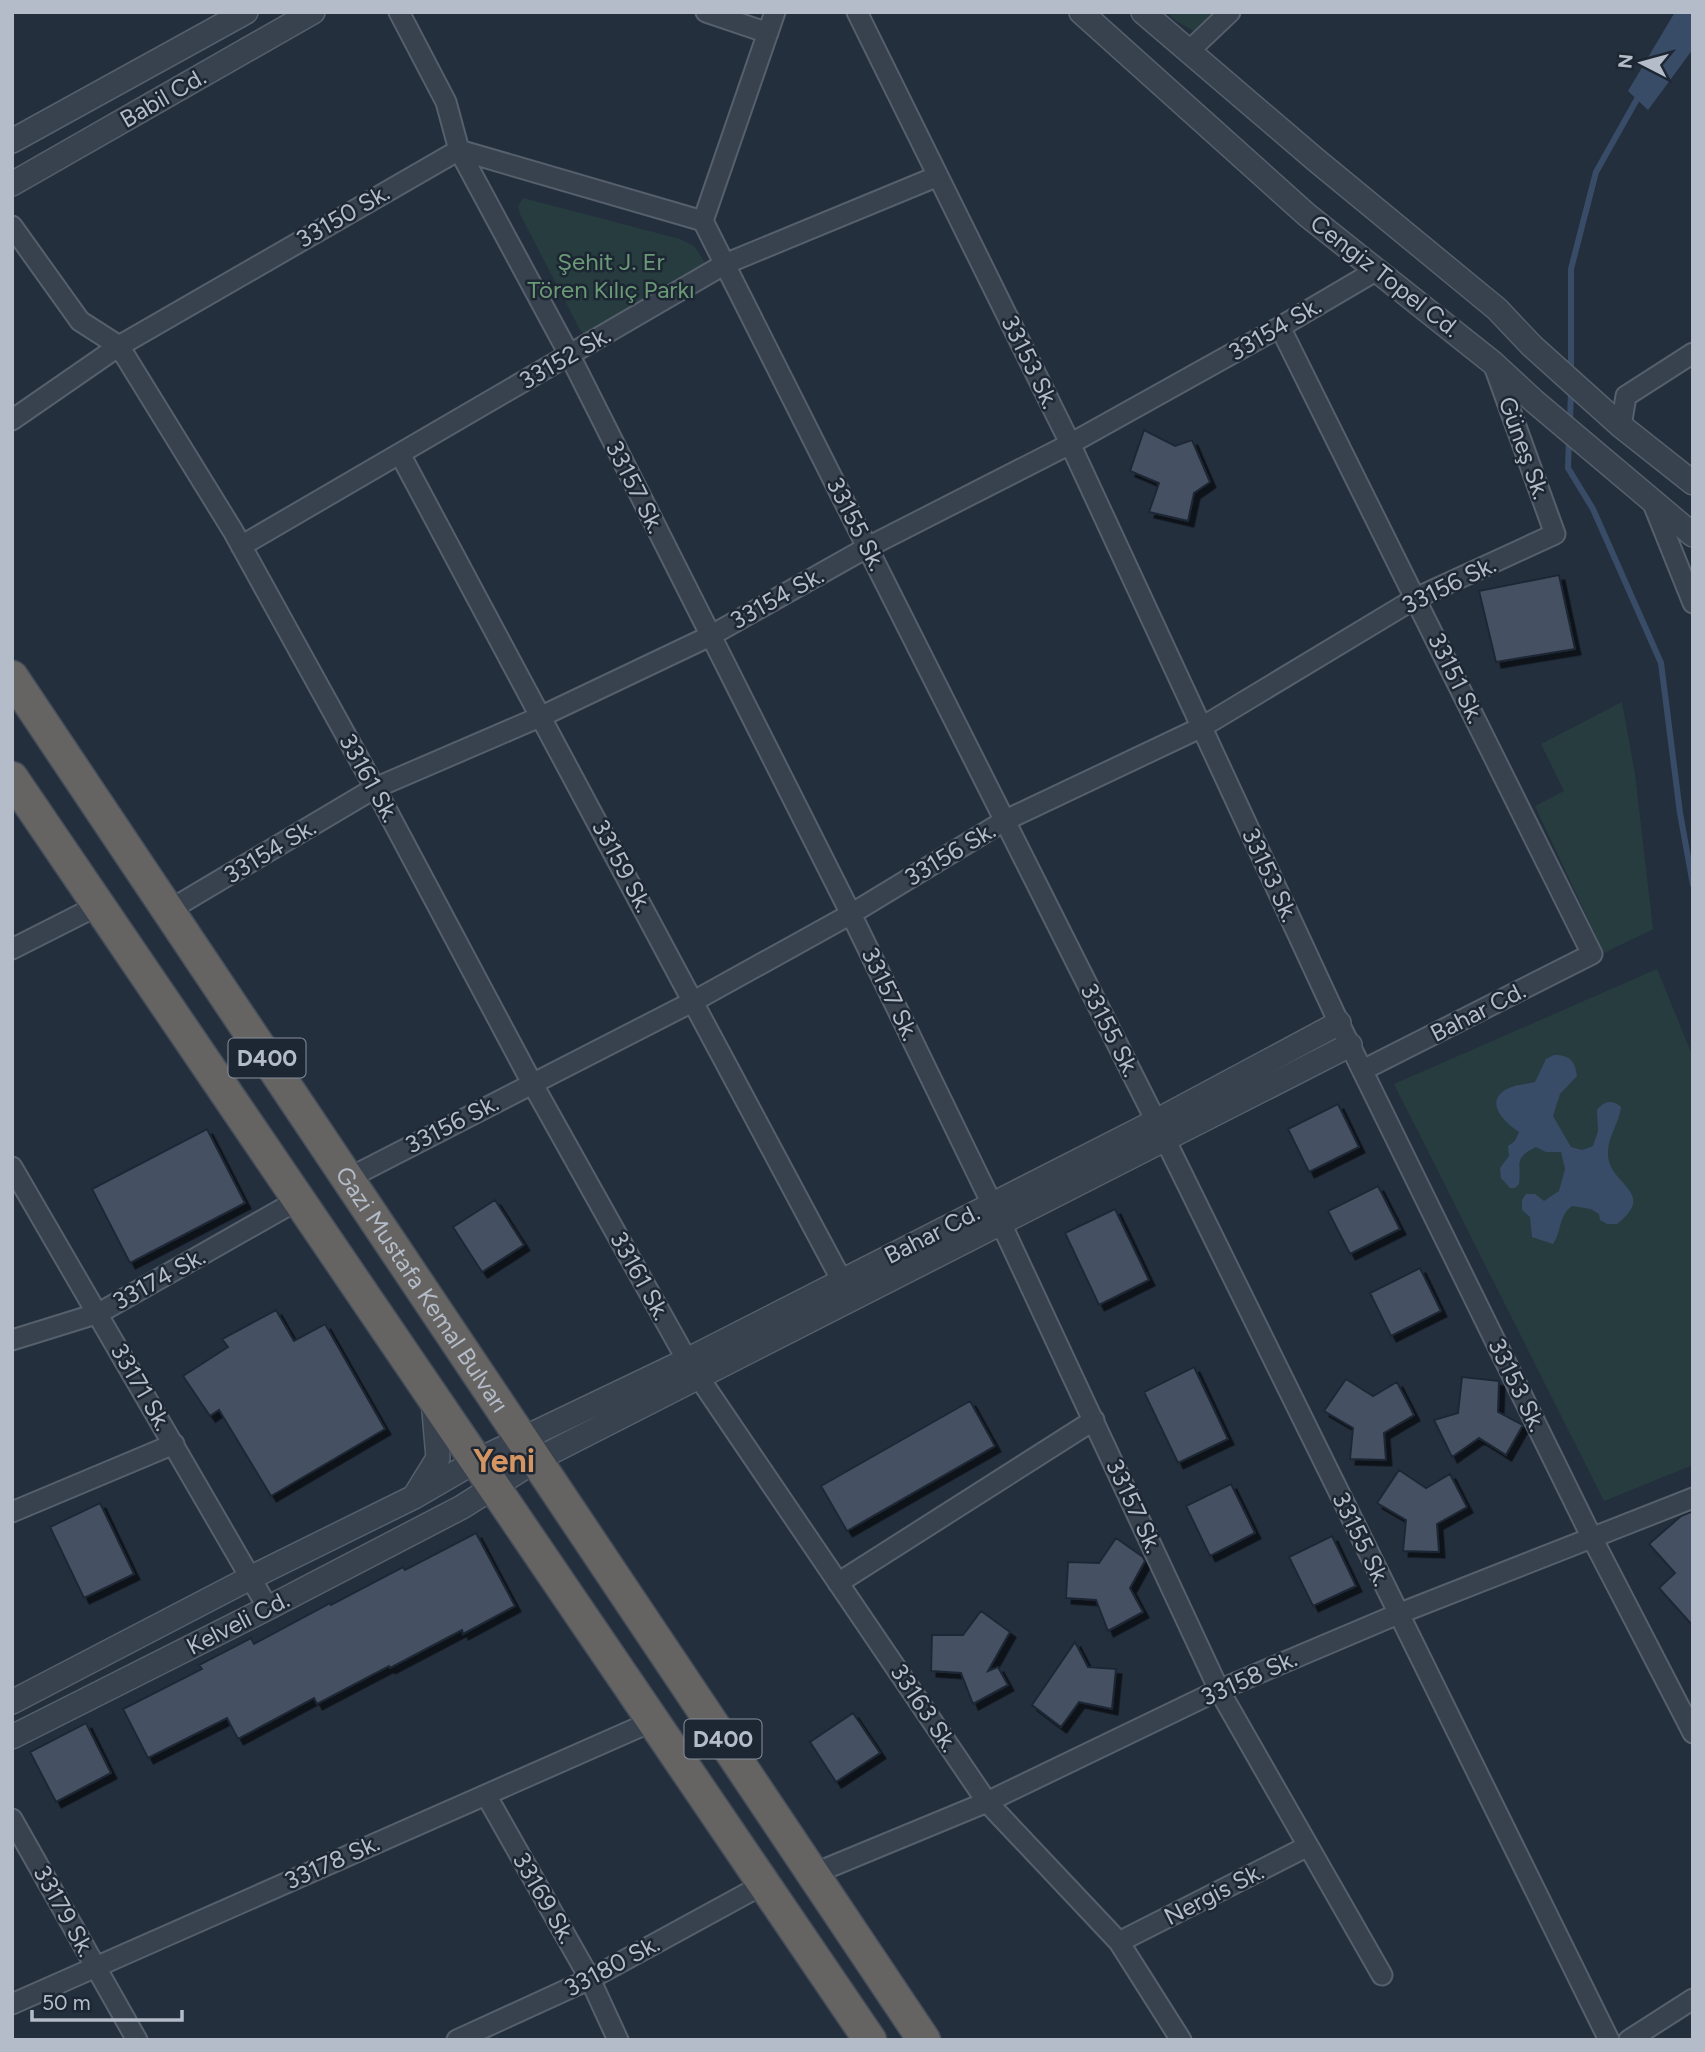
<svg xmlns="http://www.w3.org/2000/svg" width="1705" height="2052" font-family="Figtree,sans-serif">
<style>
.green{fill:#263c3f}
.water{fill:#394c67}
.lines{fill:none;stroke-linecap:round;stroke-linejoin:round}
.stream{stroke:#394c67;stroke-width:6}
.building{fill:#455162;stroke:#1f2835;stroke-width:2;filter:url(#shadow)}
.minor-casing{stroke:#565f6c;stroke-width:23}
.tertiary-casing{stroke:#565f6c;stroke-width:26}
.trunk-casing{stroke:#434c59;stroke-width:35}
.minor{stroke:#38414e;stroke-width:19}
.tertiary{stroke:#38414e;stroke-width:23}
.trunk{stroke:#656462;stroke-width:32}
.labels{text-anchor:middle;stroke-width:5;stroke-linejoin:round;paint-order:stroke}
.shield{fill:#1d2633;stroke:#878f9c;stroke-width:2}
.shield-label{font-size:23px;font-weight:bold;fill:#b4bcc9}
.street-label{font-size:24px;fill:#b4bcc9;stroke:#1d2633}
.park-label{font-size:24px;fill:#6b9a76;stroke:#1d2633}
.district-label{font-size:32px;font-weight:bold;fill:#d59563;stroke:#1d2633}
</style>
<defs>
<filter id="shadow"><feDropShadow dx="5.5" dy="5.5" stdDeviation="0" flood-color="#0009"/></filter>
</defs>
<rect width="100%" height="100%" fill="#242f3e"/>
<!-- green -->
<path class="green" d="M1167,12H1237L1199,34L1176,21Z
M523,198L680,239L694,246L707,265L590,343L579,328L520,214L518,206Z
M1622,702L1635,774L1653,929L1604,953L1535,806L1564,791L1541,744Z
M1657,969L1693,1057V1465L1604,1501L1394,1084Z"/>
<!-- water -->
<path class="water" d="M1675,12H1693V49L1648,110L1628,91Z
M1554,1055C1569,1055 1575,1060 1577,1076L1560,1094L1553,1116L1571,1147L1582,1150L1593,1146L1598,1131L1597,1110C1604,1101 1612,1099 1621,1107C1619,1124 1607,1137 1608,1155C1609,1185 1658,1192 1617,1224H1607L1600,1220L1599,1214L1591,1209L1572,1206C1558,1216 1562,1231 1553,1244L1532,1237L1530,1217L1522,1210V1200L1526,1194H1535L1544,1201L1559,1191L1565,1169L1561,1152H1546L1536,1147C1512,1159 1522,1163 1519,1184L1515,1188H1510L1501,1178L1500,1168L1509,1156L1508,1146L1515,1141L1519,1132C1505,1123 1483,1102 1507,1089C1516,1084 1525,1085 1535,1082L1546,1059Z"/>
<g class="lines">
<!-- stream -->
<path class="stream" d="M1571,371V269L1596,172L1641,92
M1570,424L1571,389
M1569,438L1568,468L1593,509L1661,663L1680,813L1693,885"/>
</g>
<!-- building -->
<path class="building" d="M1144,430L1175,446L1192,440L1210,482L1194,493L1188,521L1149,512L1159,483L1130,471Z
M1559,575L1575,649L1496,662L1479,591Z
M1338,1104L1359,1147L1309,1172L1288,1129Z
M207,1129L245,1203L130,1263L92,1189Z
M1378,1186L1400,1229L1350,1254L1328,1211Z
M495,1200L524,1245L482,1272L453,1227Z
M1115,1209L1149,1280L1099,1305L1065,1233Z
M1420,1268L1441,1311L1391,1336L1370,1293Z
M276,1310L294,1341L325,1324L385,1429L271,1496L219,1410L210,1416L183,1376L228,1347L222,1339Z
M1194,1367L1228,1439L1178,1463L1144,1392Z
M1462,1377L1499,1381L1498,1412L1523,1425L1506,1455L1479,1438L1452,1457L1434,1420L1458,1413Z
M1346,1379L1373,1396L1397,1382L1414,1415L1384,1433L1386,1460L1350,1459L1353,1428L1324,1411Z
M970,1401L995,1446L847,1531L821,1486Z
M1399,1470L1426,1488L1450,1474L1467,1507L1437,1524L1439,1552L1403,1551L1406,1520L1377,1503Z
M1231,1484L1255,1533L1210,1556L1186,1506Z
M100,1503L134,1574L84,1598L50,1527Z
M1693,1511V1626L1659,1588L1675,1573L1649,1544L1681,1516Z
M476,1533L515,1606L463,1634L462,1630L390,1668L389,1666L317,1704L314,1698L238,1739L227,1718L148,1758L123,1709L202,1669L199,1665L251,1638L254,1644L330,1603L331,1605L403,1567L405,1570Z
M1332,1536L1356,1586L1313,1606L1289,1557Z
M1116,1538L1143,1557L1145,1561L1130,1588L1143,1612L1108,1631L1096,1600L1066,1598L1068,1562L1099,1563Z
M981,1611L1010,1632L988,1671L998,1667L1008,1685L973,1704L961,1673L931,1671L932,1635H963Z
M1075,1642L1088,1667L1116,1669L1112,1709L1079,1702L1061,1727L1032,1705Z
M853,1713L880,1753L836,1782L810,1742Z
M86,1723L111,1773L56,1802L30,1752Z"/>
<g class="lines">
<defs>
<path id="minor" d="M399,12L446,102L459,150L570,356L851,914L992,1204L1219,1690L1382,1975
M706,12L768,33
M775,12L703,221L1156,1121L1609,2040
M857,12L1066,435L1339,1023L1591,1536L1693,1733
M1189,51L1230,12
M12,226L80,321L119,346L233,531L375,788L532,1083L687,1360L987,1802L1119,1942L1181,2040
M1280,327L1592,954L1363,1070
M12,420L119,346L459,150L703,221
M1621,426L1626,396L1693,353
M400,454L841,1279
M1652,501L1693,603
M241,546L725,264L938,176
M168,911L375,788L542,716L710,636L868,547L1070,444L1280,327L1377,270
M12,949L99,905
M12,1167L268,1608
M347,1179L694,1001L851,914L1004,821L1202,727L1416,598L1555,534L1493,363
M12,1340L99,1313L298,1200
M12,1512L174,1444
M838,1583L1094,1420
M486,1795L590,1979L618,2040
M12,1819L137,2040
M813,1874L987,1802L1219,1690L1398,1614L1693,1498
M1119,1942L1308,1846
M12,2004L653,1721
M457,2040L590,1979L764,1884
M1629,2040L1693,1999"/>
<path id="tertiary" d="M1081,12L1307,215L1493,363L1534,401L1693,535
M1143,12L1316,160L1497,309L1532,346L1621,426L1693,483
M12,141L246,12
M12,184L313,12
M414,1497L476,1461L687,1360L1156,1121L1339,1023
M12,1702L250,1578L414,1497L438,1458L433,1400
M12,1737L268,1608L462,1507L536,1460L1350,1045"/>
<g id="trunk">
<path id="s1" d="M12,677L924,2040"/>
<path d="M12,778L870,2040"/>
</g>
</defs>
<!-- minor casing -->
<use href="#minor" class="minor-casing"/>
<!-- tertiary casing -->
<use href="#tertiary" class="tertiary-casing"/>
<!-- trunk casing -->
<use href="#trunk" class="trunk-casing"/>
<!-- minor -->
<use href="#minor" class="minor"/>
<!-- tertiary -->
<use href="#tertiary" class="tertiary"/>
<!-- trunk -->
<use href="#trunk" class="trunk"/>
</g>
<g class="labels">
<!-- shield labels -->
<g class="shield">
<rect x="228.5" y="1038.5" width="77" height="39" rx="5"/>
<rect x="684.5" y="1719.5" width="77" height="39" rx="5"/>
</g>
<g class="shield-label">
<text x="267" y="1066">D400</text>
<text x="723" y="1747">D400</text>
</g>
<!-- street labels -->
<g class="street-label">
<text transform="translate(163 98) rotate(-30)" y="8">Babil Cd.</text>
<text transform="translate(343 216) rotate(-30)" y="8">33150 Sk.</text>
<text transform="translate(1385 276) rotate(38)" y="8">Cengiz Topel Cd.</text>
<text transform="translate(1275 329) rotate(-30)" y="8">33154 Sk.</text>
<text transform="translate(565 358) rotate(-30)" y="8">33152 Sk.</text>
<text transform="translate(1030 362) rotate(64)" y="8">33153 Sk.</text>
<text transform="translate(1524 448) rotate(70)" y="8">Güneş Sk.</text>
<text transform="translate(635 487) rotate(63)" y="8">33157 Sk.</text>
<text transform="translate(856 524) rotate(63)" y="8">33155 Sk.</text>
<text transform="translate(1449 585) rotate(-26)" y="8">33156 Sk.</text>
<text transform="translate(777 598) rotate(-29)" y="8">33154 Sk.</text>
<text transform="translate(1456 678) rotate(64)" y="8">33151 Sk.</text>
<text transform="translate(369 778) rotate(61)" y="8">33161 Sk.</text>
<text transform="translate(270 851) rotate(-31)" y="8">33154 Sk.</text>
<text transform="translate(950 854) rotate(-31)" y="8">33156 Sk.</text>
<text transform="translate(622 866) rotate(62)" y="8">33159 Sk.</text>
<text transform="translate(1270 875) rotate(65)" y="8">33153 Sk.</text>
<text transform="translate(890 994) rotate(64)" y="8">33157 Sk.</text>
<text transform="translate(1478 1012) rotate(-27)" y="8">Bahar Cd.</text>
<text transform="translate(1110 1030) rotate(63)" y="8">33155 Sk.</text>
<text transform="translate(452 1124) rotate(-27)" y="8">33156 Sk.</text>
<text transform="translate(932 1234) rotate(-27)" y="8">Bahar Cd.</text>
<text transform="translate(640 1276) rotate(61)" y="8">33161 Sk.</text>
<text transform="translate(159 1279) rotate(-29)" y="8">33174 Sk.</text>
<text dy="8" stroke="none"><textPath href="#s1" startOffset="737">Gazi Mustafa Kemal Bulvarı</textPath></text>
<text transform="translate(1517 1385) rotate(64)" y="8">33153 Sk.</text>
<text transform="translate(141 1387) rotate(60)" y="8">33171 Sk.</text>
<text transform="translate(1134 1506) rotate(65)" y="8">33157 Sk.</text>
<text transform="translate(1361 1539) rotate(64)" y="8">33155 Sk.</text>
<text transform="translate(238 1623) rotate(-27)" y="8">Kelveli Cd.</text>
<text transform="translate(1249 1678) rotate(-24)" y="8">33158 Sk.</text>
<text transform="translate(924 1708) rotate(56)" y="8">33163 Sk.</text>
<text transform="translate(332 1862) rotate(-24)" y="8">33178 Sk.</text>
<text transform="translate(1214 1894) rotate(-27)" y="8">Nergis Sk.</text>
<text transform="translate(544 1898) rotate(60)" y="8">33169 Sk.</text>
<text transform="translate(64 1911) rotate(61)" y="8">33179 Sk.</text>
<text transform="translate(612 1966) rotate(-28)" y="8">33180 Sk.</text>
</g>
<!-- park labels -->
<g class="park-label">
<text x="611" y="270">Şehit J. Er<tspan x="611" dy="28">Tören Kılıç Parkı</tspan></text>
</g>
<!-- district labels -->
<g class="district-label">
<text x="504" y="1472">Yeni</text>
</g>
</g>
<!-- border -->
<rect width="1705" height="2052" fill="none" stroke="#b4bcc9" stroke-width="28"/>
<!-- north arrow -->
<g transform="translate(1642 63) rotate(276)" stroke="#1d2633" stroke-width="5" paint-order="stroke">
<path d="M0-5L12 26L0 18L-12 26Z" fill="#b4bcc9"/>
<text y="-10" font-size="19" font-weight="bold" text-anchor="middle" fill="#b4bcc9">N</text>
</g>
<!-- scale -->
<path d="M32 2010v10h150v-10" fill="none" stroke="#b4bcc9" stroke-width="3.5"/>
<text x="42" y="2010" font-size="21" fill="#b4bcc9" stroke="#1d2633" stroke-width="5" paint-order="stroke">50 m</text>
</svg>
